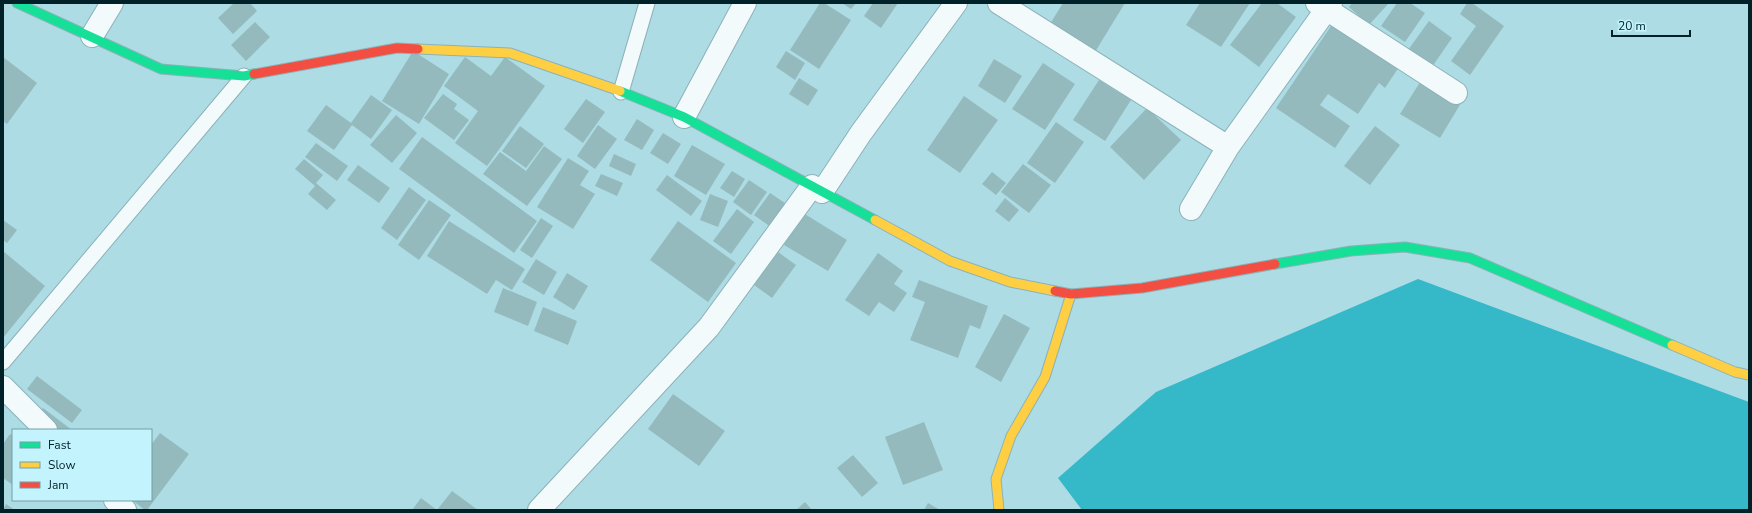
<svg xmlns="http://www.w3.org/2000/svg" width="1752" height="513" font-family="'Nunito Sans',sans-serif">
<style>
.water{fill:#35b8c8}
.building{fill:#94babd}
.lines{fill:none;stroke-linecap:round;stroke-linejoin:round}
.lane-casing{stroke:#8bb2b8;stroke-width:17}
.street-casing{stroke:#8bb2b8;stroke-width:24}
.fast-casing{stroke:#8bb2b8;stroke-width:11}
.slow-casing{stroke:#8bb2b8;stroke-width:11}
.jam-casing{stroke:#8bb2b8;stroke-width:11}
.lane{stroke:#f3fafb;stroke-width:15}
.street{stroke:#f3fafb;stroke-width:22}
.fast{stroke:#16e098;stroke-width:9}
.slow{stroke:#ffcf43;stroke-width:9}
.jam{stroke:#f24e42;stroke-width:9}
</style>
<rect width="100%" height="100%" fill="#addce5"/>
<!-- water -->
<path class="water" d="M1418,279L1749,402V510H1082L1058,478L1156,392Z"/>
<!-- building -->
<path class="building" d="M234,3H250L257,11L233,34L218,18Z
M820,3H824L851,20L819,69L790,50Z
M842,3H856L851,9Z
M873,3H898L881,28L864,16Z
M1063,3H1125L1095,52L1050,24Z
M1200,3H1250L1221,47L1186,25Z
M1262,3H1277L1296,17L1259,67L1230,45Z
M1352,3H1389L1369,25L1349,7Z
M1397,3H1410L1425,13L1405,42L1381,26Z
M1467,3H1472L1504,26L1470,75L1451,61L1476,26L1460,14Z
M1335,20L1399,67L1385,88L1379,83L1358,114L1328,94L1320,105L1350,126L1335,148L1276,108Z
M1429,21L1452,38L1432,67L1408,50Z
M255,22L270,37L246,61L231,45Z
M413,51L449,74L419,124L382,101Z
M786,51L805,63L795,80L776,67Z
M3,57L37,83L7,124L3,121Z
M465,57L491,76L505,57L545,86L487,166L455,143L478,111L444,86Z
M994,59L1022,76L1005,103L978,86Z
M1043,63L1075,84L1045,130L1012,109Z
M799,78L818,90L808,106L789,94Z
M1422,79L1461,103L1440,138L1400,114Z
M1099,80L1131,100L1105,141L1073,120Z
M443,94L457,104L454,109L469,120L454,140L424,118Z
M371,95L392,110L371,139L352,125L334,150L307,131L326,105L351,123Z
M964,96L998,120L960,173L927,150Z
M586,99L605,112L583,143L564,129Z
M1147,108L1181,140L1144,180L1110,147Z
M396,115L417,133L392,163L370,145Z
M637,119L654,130L642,150L624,140Z
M1056,122L1084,142L1055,183L1027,163Z
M598,125L617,139L595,169L577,156Z
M520,126L544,144L526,168L502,151Z
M1375,126L1400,145L1370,185L1344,166Z
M663,133L681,144L668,164L650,153Z
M422,137L537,221L514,253L399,169Z
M316,143L348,166L337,181L305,157Z
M692,145L725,164L706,195L674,176Z
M544,146L562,159L527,206L483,174L500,152L526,171Z
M614,154L636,164L631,176L609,166Z
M568,158L589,171L580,185L595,194L573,229L537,207Z
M304,159L323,175L316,183L336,200L327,210L308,194L315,186L295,169Z
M1023,164L1051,185L1029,213L1001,192Z
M358,165L390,188L379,203L347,180Z
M732,171L745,179L734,197L720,188Z
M992,172L1006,183L996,195L982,184Z
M601,174L623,183L617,196L595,186Z
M667,175L702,201L691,216L656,190Z
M749,180L767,192L751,215L733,202Z
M409,187L426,200L397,240L381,228Z
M770,193L788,205L772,228L754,215Z
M710,194L728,201L718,227L700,220Z
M1005,198L1019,210L1009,222L995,211Z
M429,200L451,215L419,260L398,245Z
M737,209L754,222L731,254L713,241Z
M803,213L847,240L828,271L784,245Z
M541,218L553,226L532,258L520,250Z
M3,220L17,230L7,243L3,240Z
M449,221L525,269L512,290L496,280L487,294L427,256Z
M678,221L736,263L708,302L650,260Z
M3,251L45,286L3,338Z
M778,252L796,265L772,298L754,285Z
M878,253L903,271L894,284L907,293L894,312L879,302L869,316L845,300Z
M536,259L557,272L544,295L522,282Z
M567,273L588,286L574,310L553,297Z
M919,280L988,306L980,329L970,325L958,358L910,340L925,302L912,297Z
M503,288L537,302L528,326L494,312Z
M543,307L577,321L568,345L534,331Z
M1004,314L1030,328L1001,382L975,367Z
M37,376L82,410L72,423L27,389Z
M673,394L725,431L699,466L648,429Z
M43,408L72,430H43L33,422Z
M924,422L943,470L903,485L885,437Z
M160,433L189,454L147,510H145L132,500H151V445Z
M10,434L13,436V485L3,478V444Z
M853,455L878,483L862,497L837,468Z
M452,491L478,510H437Z
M421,498L437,510H412Z
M805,502L812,510H796Z
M928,503L940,510H924Z
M6,504L15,510H3Z"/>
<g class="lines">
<defs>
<path id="lane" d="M621,92L647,3
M3,362L244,76"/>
<path id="street" d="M999,3L1228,147
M1317,3L1456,93
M92,36L112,3
M684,117L745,3
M822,192L861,133L956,3
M1191,209L1228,147L1331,3
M3,387L46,430
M115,500L125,510
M539,510L709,327L812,186"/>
<path id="fast" d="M17,3L161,69L244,76L254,74
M620,91L684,117L875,220
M1275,264L1351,251L1405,247L1470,258L1672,345"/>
<path id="slow" d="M418,49L510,53L620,91
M875,220L950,261L1010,282L1055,291
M1672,345L1735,372L1749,375
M999,510L996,479L1011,436L1045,377L1071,294"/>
<path id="jam" d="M254,74L397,48L418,49
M1055,291L1071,294L1142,288L1275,264"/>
</defs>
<!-- lane casing -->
<use href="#lane" class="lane-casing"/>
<!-- street casing -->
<use href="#street" class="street-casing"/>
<!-- fast casing -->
<use href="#fast" class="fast-casing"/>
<!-- slow casing -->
<use href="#slow" class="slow-casing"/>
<!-- jam casing -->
<use href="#jam" class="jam-casing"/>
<!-- lane -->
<use href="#lane" class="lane"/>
<!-- street -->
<use href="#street" class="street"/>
<!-- fast -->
<use href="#fast" class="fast"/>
<!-- slow -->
<use href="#slow" class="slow"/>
<!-- jam -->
<use href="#jam" class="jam"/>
</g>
<!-- border -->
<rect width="1752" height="513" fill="none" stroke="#002127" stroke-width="8"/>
<!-- legend -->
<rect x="12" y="429" width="140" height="72" fill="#c3f3fc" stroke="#759fa7"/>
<rect x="20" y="442" width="20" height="6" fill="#16e098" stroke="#759fa7"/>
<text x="48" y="449" font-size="12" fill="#002127">Fast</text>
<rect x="20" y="462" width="20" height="6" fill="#ffcf43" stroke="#759fa7"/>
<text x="48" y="469" font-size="12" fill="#002127">Slow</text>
<rect x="20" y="482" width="20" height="6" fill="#f24e42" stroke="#759fa7"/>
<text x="48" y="489" font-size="12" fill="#002127">Jam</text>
<!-- scale -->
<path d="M1612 30v6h78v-6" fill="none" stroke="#002127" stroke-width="2"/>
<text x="1618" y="30" font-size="12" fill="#002127" stroke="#c3f3fc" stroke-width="3" paint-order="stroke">20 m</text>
</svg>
